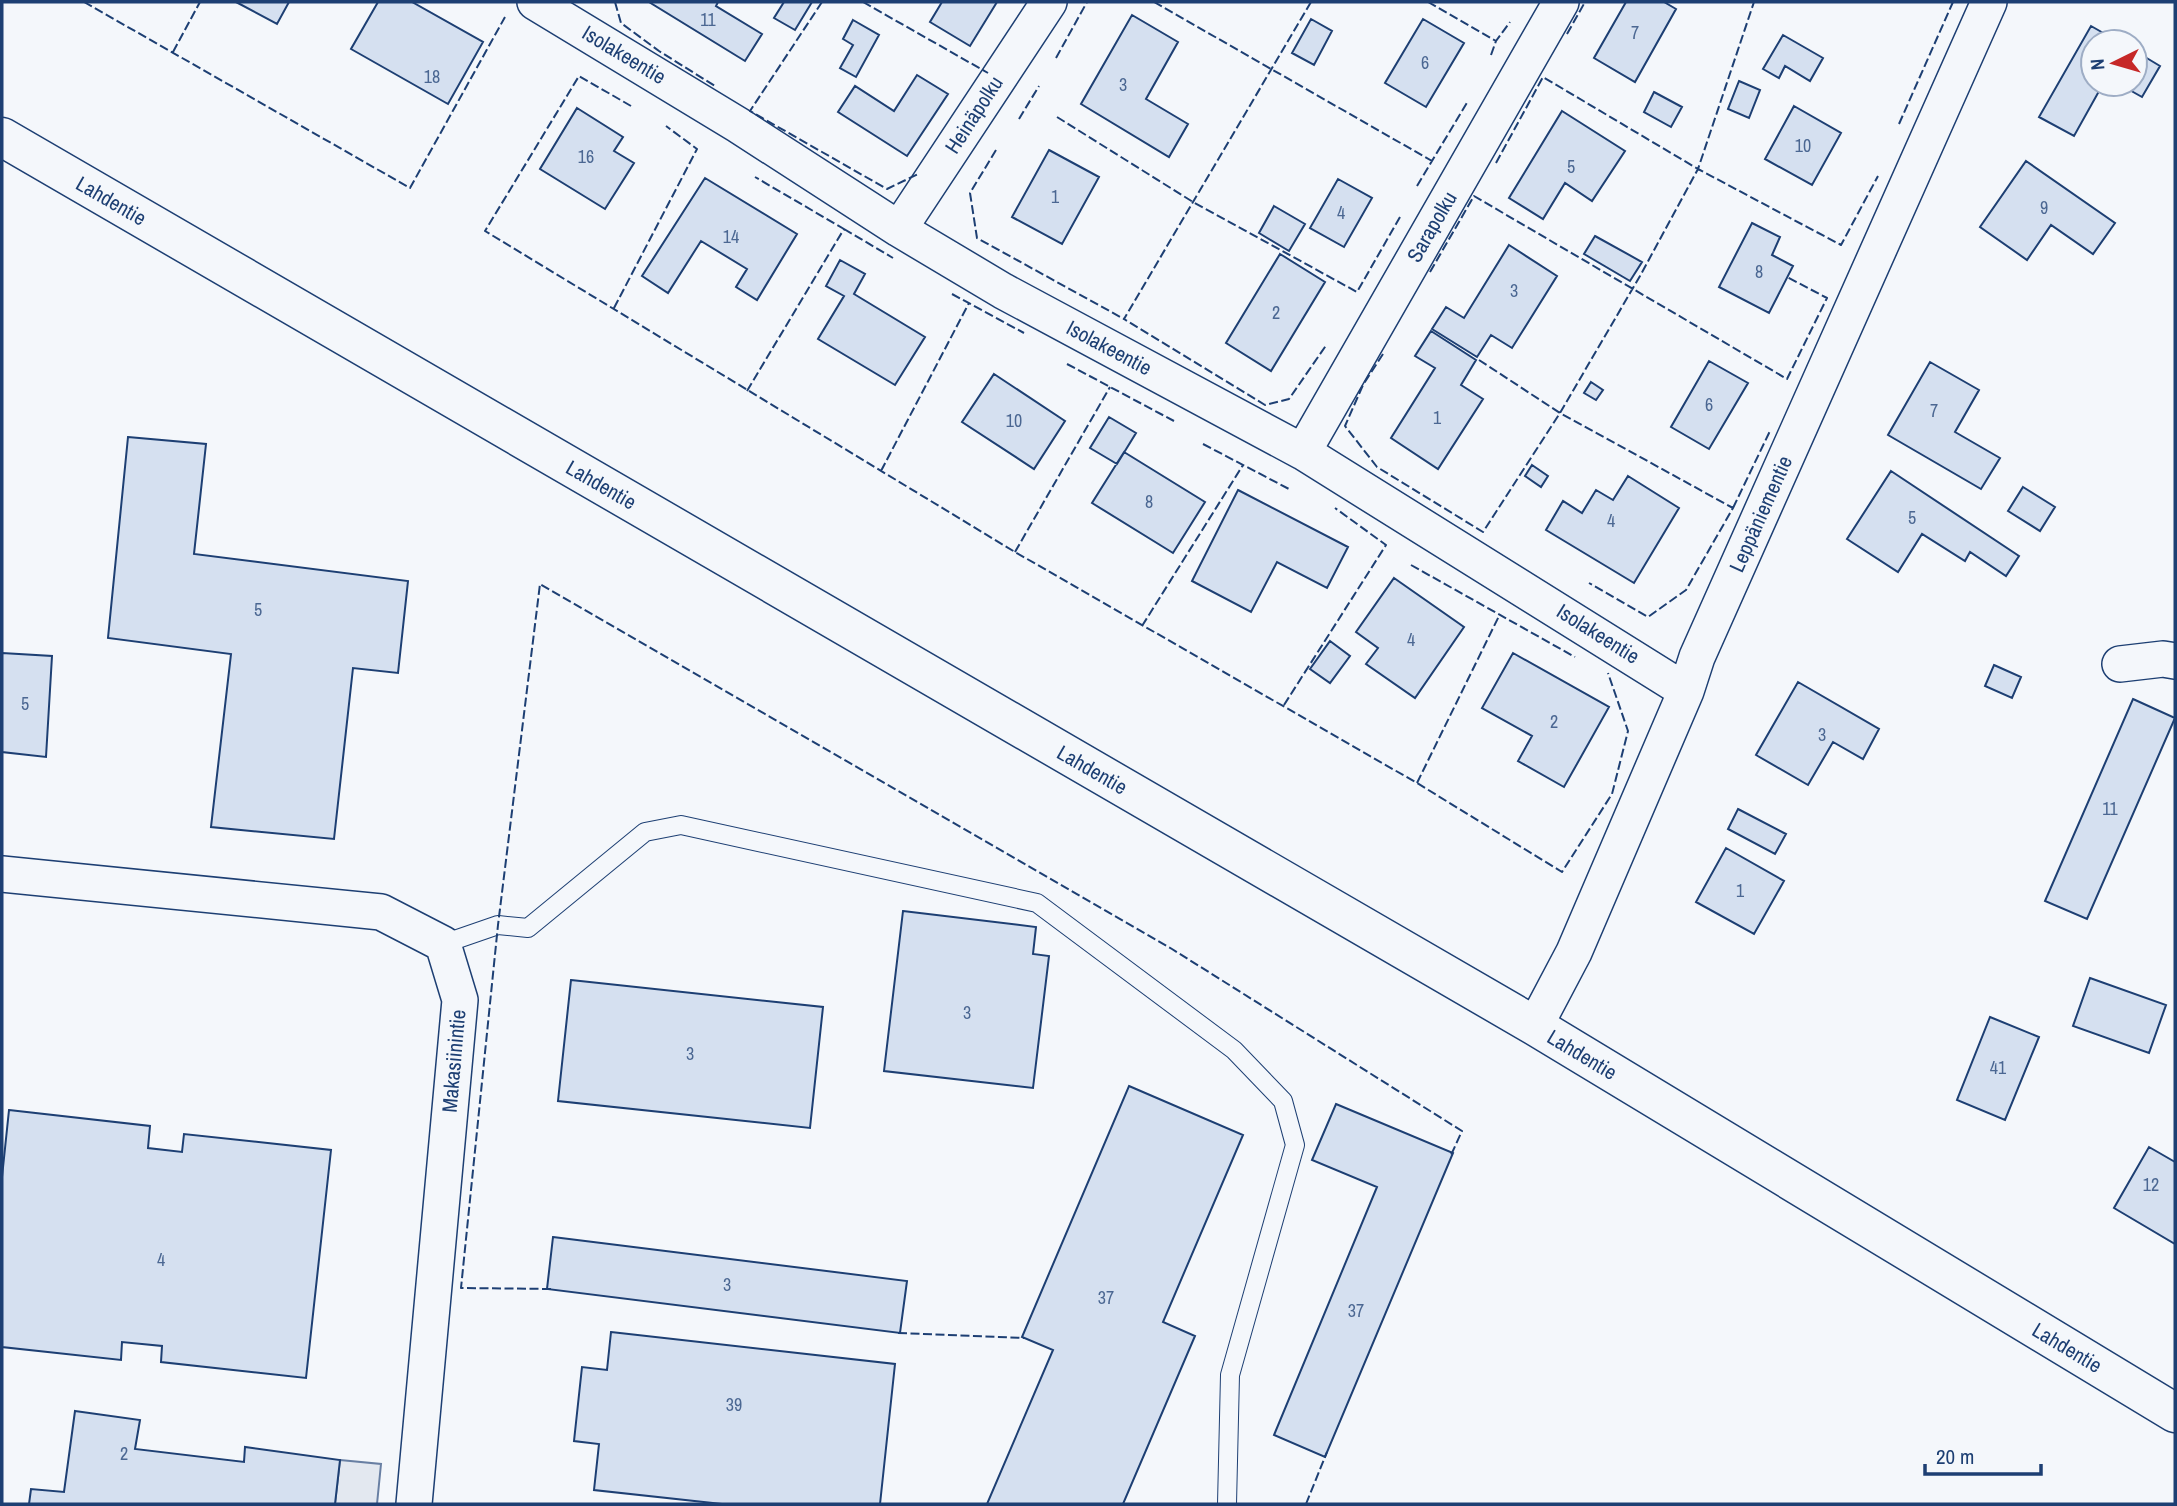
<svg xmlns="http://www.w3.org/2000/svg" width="2177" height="1506" font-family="'Archivo Narrow',sans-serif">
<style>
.parking{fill:#e3e8f0;stroke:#687fa3;stroke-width:2}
.building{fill:#d5e0f0;stroke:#1d3f73;stroke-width:2}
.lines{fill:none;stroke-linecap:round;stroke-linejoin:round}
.lane-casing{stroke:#1d3f73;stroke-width:20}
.street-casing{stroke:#1d3f73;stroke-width:38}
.secondary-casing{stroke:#1d3f73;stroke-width:41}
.lane{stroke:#f4f7fb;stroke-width:18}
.street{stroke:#f4f7fb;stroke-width:35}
.secondary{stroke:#f4f7fb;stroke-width:38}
.fence{stroke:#1d3f73;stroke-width:2;stroke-dasharray:9 3.5;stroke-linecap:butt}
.labels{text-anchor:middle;stroke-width:5;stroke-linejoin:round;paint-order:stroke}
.number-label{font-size:18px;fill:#4b6792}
.street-label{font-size:21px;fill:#1d3f73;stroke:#f4f7fb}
</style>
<rect width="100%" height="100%" fill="#f4f7fb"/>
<!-- parking -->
<path class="parking" d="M340,1460L381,1464L377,1504H335Z"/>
<!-- building -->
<path class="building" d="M236,2H289L277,24Z
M378,2H412L483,42L448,104L351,49Z
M649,2H718L716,6L762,34L745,61Z
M784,2H812L795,30L774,18Z
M942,2H997L970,46L930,22Z
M1626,2H1664L1676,9L1635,82L1594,58Z
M1132,15L1178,42L1146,99L1188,124L1169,157L1081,104Z
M1311,19L1332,31L1314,65L1292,53Z
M1423,19L1464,43L1426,107L1385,83Z
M853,20L879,35L856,77L840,68L853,45L843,39Z
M2091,26L2119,42H2093V84H2103L2074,136L2039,117Z
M1783,35L1823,58L1810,81L1785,66L1779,78L1763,69Z
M2135,51L2160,66L2142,97L2119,84H2135Z
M917,75L948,94L907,156L838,112L855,86L894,111Z
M1739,81L1760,90L1749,118L1728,109Z
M1654,92L1682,107L1671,127L1644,112Z
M1794,106L1841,133L1812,185L1765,159Z
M577,108L623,137L614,151L634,163L605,209L540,169Z
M1562,111L1625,151L1592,201L1565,183L1543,219L1509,198Z
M1049,150L1099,177L1062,244L1012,217Z
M2026,161L2115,223L2093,254L2051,225L2027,260L1980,227Z
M705,178L797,234L757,300L736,287L747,269L701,241L668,293L642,276Z
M1338,179L1372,198L1344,247L1310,228Z
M1274,206L1305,224L1289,251L1259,233Z
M1752,223L1780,237L1772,255L1793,266L1769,313L1719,287Z
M1595,236L1642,262L1630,281L1584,254Z
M1509,245L1557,276L1512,348L1491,335L1477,357L1432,329L1446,307L1464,318Z
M1280,254L1325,282L1271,371L1226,343Z
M840,260L865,274L854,294L925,337L895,385L818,339L844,296L826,286Z
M1431,331L1476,360L1461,385L1483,399L1438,469L1391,438L1435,368L1415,356Z
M1709,361L1748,383L1709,449L1671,427Z
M1930,362L1979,390L1955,432L2000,458L1981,489L1888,435Z
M994,374L1065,421L1034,469L962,422Z
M1591,382L1603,390L1596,400L1584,393Z
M1109,417L1136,433L1117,464L1090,448Z
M128,437L206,444L194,554L408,581L398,673L353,668L334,839L211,827L231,654L108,638Z
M1124,452L1205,502L1173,553L1092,503Z
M1532,465L1548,476L1541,487L1525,476Z
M1891,471L2019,556L2006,576L1970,552L1965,561L1922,534L1898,572L1847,539Z
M1628,476L1679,508L1634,583L1546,530L1563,501L1582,513L1596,490L1613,500Z
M2023,487L2055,507L2040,531L2008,511Z
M1238,490L1348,547L1327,588L1277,562L1251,612L1192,581Z
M1394,578L1464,627L1415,698L1366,664L1378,648L1356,632Z
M1330,641L1350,656L1330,683L1310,669Z
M2,653L52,656L46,757L2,752Z
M1513,653L1609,707L1564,787L1518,761L1532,736L1482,708Z
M1994,665L2021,677L2012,698L1985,686Z
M1798,682L1879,729L1863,759L1833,742L1808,785L1756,755Z
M2133,699L2175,718L2087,919L2045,901Z
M1738,809L1786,834L1775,854L1728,829Z
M1726,848L1784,881L1754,934L1696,902Z
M903,911L1036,927L1033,954L1049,956L1033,1088L884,1071Z
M2090,978L2166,1005L2149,1053L2073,1026Z
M571,980L823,1007L810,1128L558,1101Z
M1990,1017L2039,1037L2005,1120L1957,1100Z
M1129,1086L1243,1135L1163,1322L1195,1336L1123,1504H987L1053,1350L1022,1337Z
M1336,1104L1453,1153L1325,1457L1274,1435L1377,1187L1312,1160Z
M9,1110L150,1126L148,1148L182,1152L184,1134L331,1150L306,1378L161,1362L162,1346L122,1342L121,1360L2,1347V1177Z
M2149,1147L2175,1162V1244L2114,1208Z
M553,1237L907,1281L900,1333L547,1289Z
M611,1332L895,1364L880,1504H722L594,1490L599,1444L574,1441L582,1367L607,1370Z
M75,1411L140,1420L135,1449L244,1462L245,1447L340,1460L335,1504H29L31,1489L64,1492Z"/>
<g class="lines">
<defs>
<path id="lane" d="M443,944L498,925L528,928L645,832L681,825L1037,903L1234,1050L1283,1101L1295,1145L1230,1375L1227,1504"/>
<path id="street" d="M535,2L738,125L899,229L1003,291L1303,452L1686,691
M899,229L1049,2
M1303,452L1561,2
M2120,664L2163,659L2175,661
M2,874L381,912L443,944L460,1000L414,1504
M1535,1026L1574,952L1686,691L1697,657L1989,2"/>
<path id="secondary" d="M2,137L1535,1026L2175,1413"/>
</defs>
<!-- lane casing -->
<use href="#lane" class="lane-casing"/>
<!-- street casing -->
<use href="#street" class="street-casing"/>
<!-- secondary casing -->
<use href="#secondary" class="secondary-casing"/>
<!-- lane -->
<use href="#lane" class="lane"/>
<!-- street -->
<use href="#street" class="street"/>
<!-- secondary -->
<use href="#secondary" class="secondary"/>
<!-- fence -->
<path class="fence" d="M84,2L410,188L505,17
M615,2L621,23L659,51L715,86
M822,2L750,111L887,189L918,174
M863,2L988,73
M1154,2L1432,161
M1311,2L1124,319L1265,405L1289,399L1327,344
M1428,2L1496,41
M1567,34L1585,2
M173,52L200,2
M1491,55L1496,41L1510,22
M1056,58L1087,2
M631,106L579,76L485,231L1015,552L1417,783L1562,872L1612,794L1628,731L1608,673
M1057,117L1193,202L1357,292L1400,217
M1019,119L1039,86
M1899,124L1953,2
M996,150L970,193L977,238L1124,319
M1496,163L1543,77L1698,169L1841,245L1878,176
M1417,186L1468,101
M844,229L893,258
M1430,272L1474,196L1787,379L1827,298L1787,277
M952,294L1024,333
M614,308L697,149L666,126
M1383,354L1363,385L1345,426L1377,467L1483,532L1560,413L1640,276L1698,169L1754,2
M1479,360L1560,413L1733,508L1686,590L1648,617L1589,583
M1067,364L1174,421
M747,391L844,229L755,177
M1203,444L1289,489
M881,471L969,303
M1733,508L1770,431
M1015,552L1110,387
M1411,565L1575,657
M1142,626L1243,465
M1284,705L1386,545L1335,508
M1417,783L1500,614
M551,1289L461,1288L498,925L540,584L1172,949L1462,1131L1451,1155
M898,1333L1024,1338
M1306,1504L1327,1452"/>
</g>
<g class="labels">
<!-- number labels -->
<g class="number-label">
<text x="708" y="26">11</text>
<text x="1635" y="39">7</text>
<text x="1425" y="69">6</text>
<text x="432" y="83">18</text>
<text x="1123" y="91">3</text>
<text x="1803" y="152">10</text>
<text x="586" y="163">16</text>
<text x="1571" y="173">5</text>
<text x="1055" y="203">1</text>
<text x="2044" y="214">9</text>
<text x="1341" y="219">4</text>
<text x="731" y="243">14</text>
<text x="1759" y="278">8</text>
<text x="1514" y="297">3</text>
<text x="1276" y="319">2</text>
<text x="1709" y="411">6</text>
<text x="1934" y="417">7</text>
<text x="1437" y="424">1</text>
<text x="1014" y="427">10</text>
<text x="1149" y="508">8</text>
<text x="1912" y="524">5</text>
<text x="1611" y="527">4</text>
<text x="258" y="616">5</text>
<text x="1411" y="646">4</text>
<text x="25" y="710">5</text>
<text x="1554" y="728">2</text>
<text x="1822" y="741">3</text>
<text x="2110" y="815">11</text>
<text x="1740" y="897">1</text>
<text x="967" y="1019">3</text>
<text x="690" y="1060">3</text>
<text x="1998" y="1074">41</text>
<text x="2151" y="1191">12</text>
<text x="161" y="1266">4</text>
<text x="727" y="1291">3</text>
<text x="1106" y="1304">37</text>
<text x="1356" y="1317">37</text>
<text x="734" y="1411">39</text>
<text x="124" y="1460">2</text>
</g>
<!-- street labels -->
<g class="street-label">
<text transform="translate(624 55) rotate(31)" y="7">Isolakeentie</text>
<text transform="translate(974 115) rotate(-57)" y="7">Heinäpolku</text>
<text transform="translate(111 201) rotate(30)" y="7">Lahdentie</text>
<text transform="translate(1432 227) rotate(-60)" y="7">Sarapolku</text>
<text transform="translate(1109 348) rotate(28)" y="7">Isolakeentie</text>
<text transform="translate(601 485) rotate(30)" y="7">Lahdentie</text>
<text transform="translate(1761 514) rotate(-66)" y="7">Leppäniementie</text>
<text transform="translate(1598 634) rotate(32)" y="7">Isolakeentie</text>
<text transform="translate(1092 770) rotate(30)" y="7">Lahdentie</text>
<text transform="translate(1582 1055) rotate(31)" y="7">Lahdentie</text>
<text transform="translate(454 1061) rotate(-85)" y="7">Makasiinintie</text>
<text transform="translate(2067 1348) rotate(31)" y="7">Lahdentie</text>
</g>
</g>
<!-- border -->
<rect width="2177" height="1506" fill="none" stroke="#1d3f73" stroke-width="7"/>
<!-- north arrow -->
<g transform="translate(2114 63) rotate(265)"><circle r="33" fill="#f4f7fb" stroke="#9eadc5" stroke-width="2"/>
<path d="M0-5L12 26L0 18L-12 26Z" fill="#c62828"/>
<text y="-10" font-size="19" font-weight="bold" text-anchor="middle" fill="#1d3f73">N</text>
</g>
<!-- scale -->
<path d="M1925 1464v10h116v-10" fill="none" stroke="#1d3f73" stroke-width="3.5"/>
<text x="1936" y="1464" font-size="21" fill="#1d3f73" stroke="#f4f7fb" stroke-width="5" paint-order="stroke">20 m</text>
</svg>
